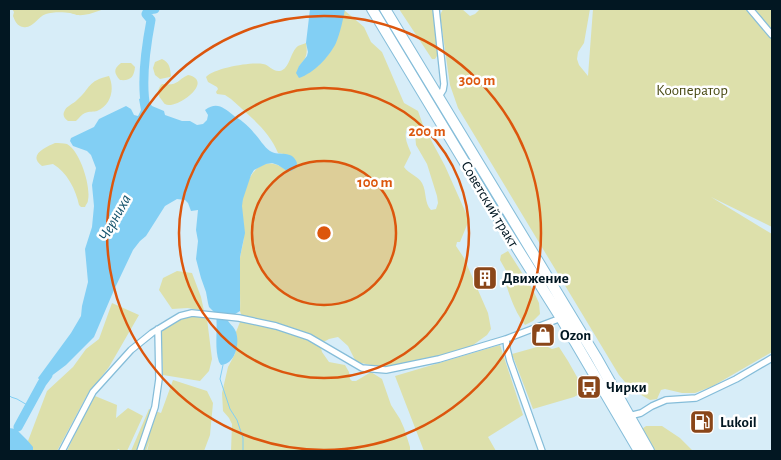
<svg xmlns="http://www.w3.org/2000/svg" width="781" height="460" font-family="'Alegreya Sans',sans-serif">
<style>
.green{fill:#dde0ab;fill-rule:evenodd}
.water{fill:#82cff4}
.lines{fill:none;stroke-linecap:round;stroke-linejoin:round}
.stream{stroke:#82cff4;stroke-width:1}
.river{stroke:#82cff4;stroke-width:9}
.street-casing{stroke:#85bdd9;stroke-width:8}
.highway-casing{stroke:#85bdd9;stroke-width:12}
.street{stroke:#fff;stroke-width:5.5}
.highway{stroke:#fff;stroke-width:10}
.ring{fill:none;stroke:#dc560d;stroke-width:2.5}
.labels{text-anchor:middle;stroke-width:5;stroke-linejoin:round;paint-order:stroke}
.park-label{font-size:15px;fill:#494a14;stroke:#fff}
.street-label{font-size:15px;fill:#021722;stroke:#fff}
.poi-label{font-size:15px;font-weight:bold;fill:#021722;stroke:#fff;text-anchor:start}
.water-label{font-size:16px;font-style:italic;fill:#15536c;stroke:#fff}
.centre{fill:#dc560d;stroke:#fff;stroke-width:2.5}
.ring-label{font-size:15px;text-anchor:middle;font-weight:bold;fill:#dc560d;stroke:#fff;stroke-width:5;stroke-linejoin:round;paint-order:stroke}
</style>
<rect width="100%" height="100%" fill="#d7edf8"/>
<!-- green -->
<path class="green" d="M12,9H104C96,12 86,16 77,15C77,15 70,13 70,13C63,12 52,12 46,14C37,17 33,29 23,27C17,26 15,21 13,16L14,12Z
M399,9H433L438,53L437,56L435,59H432Z
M443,9H462L470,16L475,14L480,9H590L584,43L578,52L577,59L579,65L588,76L593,9H772V227L711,197L772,234V352L713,386L695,393H682L665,389L661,390L657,399L650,400L636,392L630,388L619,375L458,108L450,85L440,15Z
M344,10L364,27L371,42L382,52L404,103L418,111L423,125L445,166L469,220L460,242H457L456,246L464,258L488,313L491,329L487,335L469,348L431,359L395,366H376L356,362L348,346L338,337L329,339L320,344L322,352L329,362L345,365L349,372L350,379L352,381H356L371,372L382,379L391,405L400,419L404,428L410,447V451H231L232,424L229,418L223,411L222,393L228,367L235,354L237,340L236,332L242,317L240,311C241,293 238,275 240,258C241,250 244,243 244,235C245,225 241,214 242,204C243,188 253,160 274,164C279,165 283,168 287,171L289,155L278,153C269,130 248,115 231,99L225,95L217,94L216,92L218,89L217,87L208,82L206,77C215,68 250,62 263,64C270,65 272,72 280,71C290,69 290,52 298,46C300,45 304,44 306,43C308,54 306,59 299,66H318L329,54L336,42ZM408,127H412L415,133L416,145L427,164L437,196L438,203L436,209L431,210C424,203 427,192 422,183C418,176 409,174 404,167L411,153C407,143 403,136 408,127Z
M162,59C170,63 170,68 171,76L170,77L160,79L155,75L153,68L155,62Z
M121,63H131L135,67C134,77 131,81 120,80C114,73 113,69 121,63Z
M188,75C216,81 175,111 165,104C164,104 161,98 160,98C157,92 158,88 162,84C178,86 176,81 188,75Z
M109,76C115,89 111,105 97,111C94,112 89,111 85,113C82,114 79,118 76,121H68C64,118 62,115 65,110C67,106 73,104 77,100C91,88 87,81 109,76Z
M55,143C59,143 63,143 67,144C80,151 91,186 88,200C88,203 86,204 85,207H81L79,205C76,190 67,172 53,164L42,166C27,155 46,147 55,143Z
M508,251L533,290L539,303L540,314L533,321L525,325C515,312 510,297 505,281L509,276L500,260L501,255Z
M177,271L192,273L201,297L204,311L188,308L172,309L159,290L163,278Z
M112,303L139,315L109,367L86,397L57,451H33V450L28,441L47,391L73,367L86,349L99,339Z
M194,316L207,319L212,359L209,371L200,381L163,375L161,333C172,319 176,318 194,316Z
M500,345L523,415L488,437L496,451H424L395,376Z
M544,345L552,349L559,347L568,361L585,391L574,397L533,409L512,354Z
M173,380L207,391L213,403L210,435L204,451H147L150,440L146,451H131L149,409L161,413Z
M95,396L117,405L116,418L128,408L143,416L127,451H122L118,449L117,451H67L80,423Z
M646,426H662L680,438L692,450L691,451H655L642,429Z"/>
<!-- water -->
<path class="water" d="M310,9H345C343,20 340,33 336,43C329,57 314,73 299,78L296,73L299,66L307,56L308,52L306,43Z
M144,97L147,99L152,106L164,111L165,115L182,121H190L197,125L203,124L207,120L208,115L205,110C217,101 224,108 233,115C236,118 240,119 243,122C247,125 251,129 254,133C259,138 264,147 270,151C280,157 292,149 297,163L296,168L291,171H287L278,165L272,163L266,164L254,170L251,175L243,199L242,206L245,233L240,257V311L227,319C229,324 234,326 236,332C240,344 235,364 221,365L219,362C214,347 218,330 216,314L209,307L208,303L206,292L201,278L196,259L198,241L196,230L198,210L191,211L188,203L185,200L177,199L165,206L146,236L140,241L133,250L114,290L94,337L66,365L42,383L38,378L71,333L81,316L82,306L88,282L85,249L92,227L94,206L92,185L96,168L91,155L87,151L73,146L70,141L71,138L94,127L99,119L126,106L131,109L134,115L138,116L141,110L139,99Z
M9,428L16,429L28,441L33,447V451H9Z"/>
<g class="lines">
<!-- stream -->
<path class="stream" d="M223,365L220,379L230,409L237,420L243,438V451
M9,395L11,397L17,399L29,406"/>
<!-- river -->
<path class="river" d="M146,108C141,83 146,46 151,20L146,14L148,10L155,9
M18,427L42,383L48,375"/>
<defs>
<path id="street" d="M436,9L444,84L443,90L438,98
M750,9L772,35
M506,339L507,349L510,361L542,451
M629,416L641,413L652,406L666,400L696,398L736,379L772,358
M62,451L93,392L131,350L152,333L170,322L180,316L192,313L239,318L276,326L309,337L362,368L386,370L439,359L506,339L561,318
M140,451L155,407L159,379L158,329"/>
<path id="highway" d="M372,9L500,221L561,318L639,451
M385,9L596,357L649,451"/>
</defs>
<!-- street casing -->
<use href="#street" class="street-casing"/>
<!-- highway casing -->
<use href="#highway" class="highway-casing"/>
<!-- street -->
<use href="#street" class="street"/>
<!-- highway -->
<use href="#highway" class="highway"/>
</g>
<!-- distance rings -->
<circle cx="324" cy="233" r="72" fill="#dc560d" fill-opacity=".12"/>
<g class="ring">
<circle cx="324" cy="233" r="72"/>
<circle cx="324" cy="233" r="145"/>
<circle cx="324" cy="233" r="217"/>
</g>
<!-- icons -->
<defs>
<symbol id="building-square" viewBox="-11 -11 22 22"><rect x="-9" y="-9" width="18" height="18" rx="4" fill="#8a4619" stroke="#fff"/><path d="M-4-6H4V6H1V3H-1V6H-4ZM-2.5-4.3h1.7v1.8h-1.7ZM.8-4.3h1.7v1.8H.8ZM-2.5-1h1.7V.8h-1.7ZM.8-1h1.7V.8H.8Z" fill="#fff"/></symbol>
<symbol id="shop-square" viewBox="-11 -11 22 22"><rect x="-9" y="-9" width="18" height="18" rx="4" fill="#8a4619" stroke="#fff"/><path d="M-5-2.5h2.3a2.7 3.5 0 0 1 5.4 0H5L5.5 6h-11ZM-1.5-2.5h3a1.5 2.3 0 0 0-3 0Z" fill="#fff"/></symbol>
<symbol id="bus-square" viewBox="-11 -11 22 22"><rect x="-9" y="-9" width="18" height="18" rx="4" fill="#8a4619" stroke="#fff"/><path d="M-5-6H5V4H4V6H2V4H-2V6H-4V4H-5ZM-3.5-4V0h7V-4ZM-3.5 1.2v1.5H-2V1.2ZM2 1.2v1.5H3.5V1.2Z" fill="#fff"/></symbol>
<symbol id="fuel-square" viewBox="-11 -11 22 22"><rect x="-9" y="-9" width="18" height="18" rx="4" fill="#8a4619" stroke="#fff"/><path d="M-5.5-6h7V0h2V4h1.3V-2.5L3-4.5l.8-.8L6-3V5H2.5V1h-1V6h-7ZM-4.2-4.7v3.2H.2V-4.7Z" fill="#fff"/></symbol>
</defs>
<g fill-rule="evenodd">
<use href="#building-square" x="471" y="264" width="28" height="28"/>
<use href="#shop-square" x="529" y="321" width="28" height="28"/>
<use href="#bus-square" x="575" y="373" width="28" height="28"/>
<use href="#fuel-square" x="688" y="408" width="28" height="28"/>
</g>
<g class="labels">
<!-- park labels -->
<g class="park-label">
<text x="692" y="95">Кооператор</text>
</g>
<!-- street labels -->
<g class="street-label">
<text transform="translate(490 204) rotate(59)" y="5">Советский тракт</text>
</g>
<!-- poi labels -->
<g class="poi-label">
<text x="502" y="283">Движение</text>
<text x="560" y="340">Ozon</text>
<text x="606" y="392">Чирки</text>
<text x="720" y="427">Lukoil</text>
</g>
<!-- water labels -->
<g class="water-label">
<text transform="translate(114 217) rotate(-61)" y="6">Черниха</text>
</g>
</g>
<circle cx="324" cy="233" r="8" class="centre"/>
<g class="ring-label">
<text x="477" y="85">300 m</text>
<text x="427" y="136">200 m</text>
<text x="375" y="187">100 m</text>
</g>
<!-- border -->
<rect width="781" height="460" fill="none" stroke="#021722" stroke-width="20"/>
</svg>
